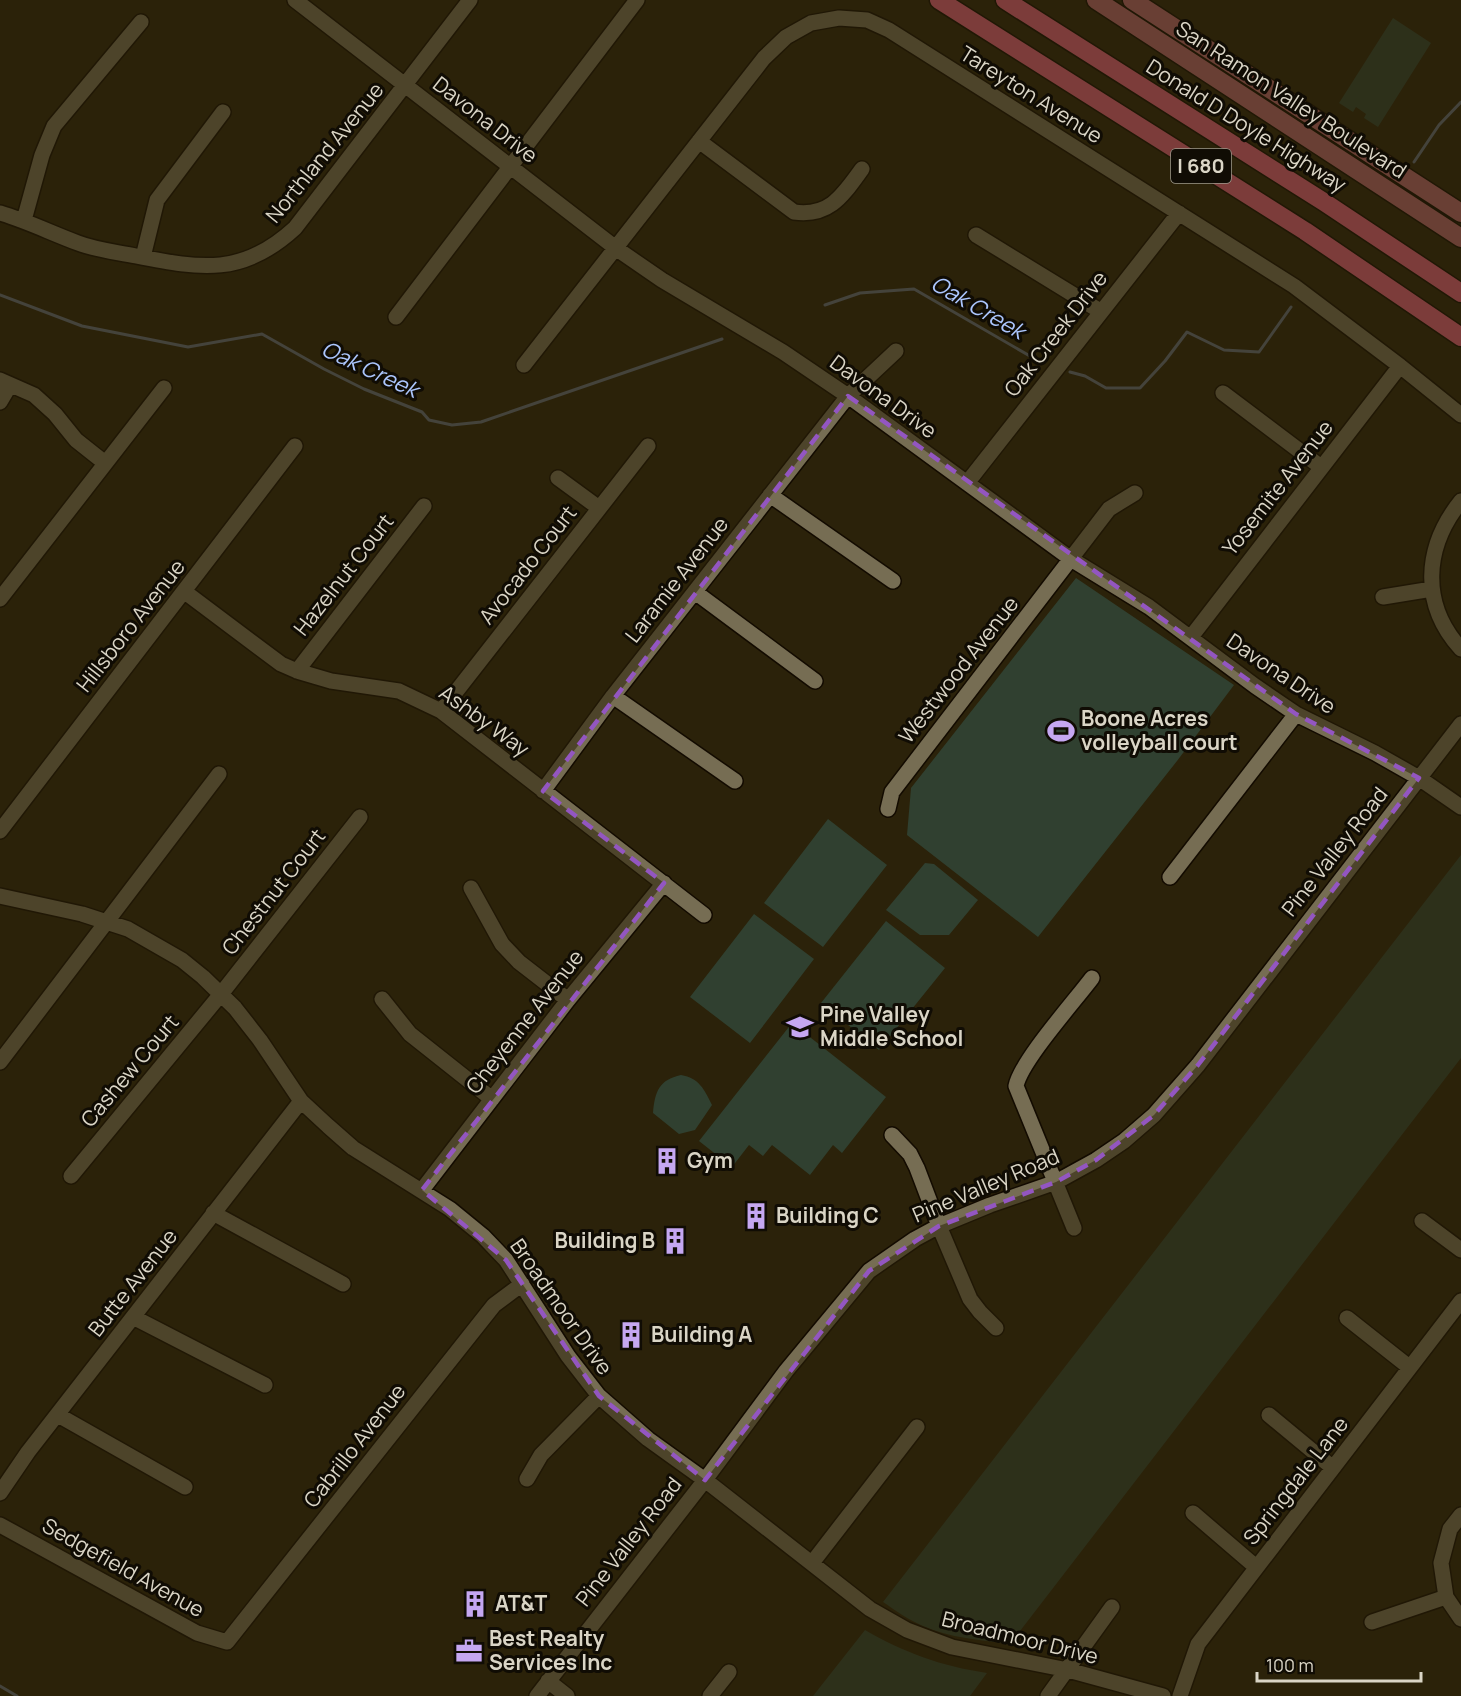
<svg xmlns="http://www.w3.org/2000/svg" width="1461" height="1696" font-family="Manrope,sans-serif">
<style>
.green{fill:#304030}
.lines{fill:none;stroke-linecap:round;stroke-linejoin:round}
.stream{stroke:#626a79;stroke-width:3}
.minor-casing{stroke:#130b00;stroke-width:18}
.major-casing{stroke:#130b00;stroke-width:21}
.highway-casing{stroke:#130b00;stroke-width:21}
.minor{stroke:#766d53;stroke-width:15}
.major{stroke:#b46368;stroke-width:18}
.highway{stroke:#de5c76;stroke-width:18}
.marked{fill:none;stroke:#9356c1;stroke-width:4.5;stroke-dasharray:12 8;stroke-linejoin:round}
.labels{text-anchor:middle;stroke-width:6;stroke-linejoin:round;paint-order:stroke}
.shield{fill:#100c04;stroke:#9d998c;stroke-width:1.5}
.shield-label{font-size:20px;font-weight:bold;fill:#dad5c6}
.street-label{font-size:21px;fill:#dad5c6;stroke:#100c04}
.poi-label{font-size:21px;font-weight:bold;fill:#dad5c6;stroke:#100c04;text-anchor:start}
.water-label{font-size:22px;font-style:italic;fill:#abc5fc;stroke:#100c04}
</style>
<rect width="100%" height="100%" fill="#2b220a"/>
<!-- green -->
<path class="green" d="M1393,18L1431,43L1378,127L1364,118L1366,114L1356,107L1353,112L1339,103Z
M1076,578L1234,685L1177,761L1038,937L907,835L911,788Z
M828,819L887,865L823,947L764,903Z
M1461,855V1058L1010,1644C982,1640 949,1638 923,1626C909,1620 896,1611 883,1602Z
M925,863L934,864L978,900L949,935H920L886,910Z
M754,914L814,959L750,1043L690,997Z
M886,921L945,968L879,1050L821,1003Z
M792,1023L886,1097L842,1153L833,1145L810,1175L772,1145L763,1156L749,1145L732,1167L699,1141Z
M681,1075C699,1078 704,1089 712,1105L695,1130L679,1134L653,1113C655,1091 659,1080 681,1075Z
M865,1630C905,1653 941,1666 987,1673L970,1696H813Z"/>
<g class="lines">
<!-- stream -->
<path class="stream" d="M1414,162L1439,125L1461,102
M0,295L82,326L188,347L262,334L324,369L364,389L422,412L429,420L452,425L481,422L722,339
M825,305L860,293L914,289L1042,363
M1070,372L1085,376L1106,388H1140L1165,361L1187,332L1224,350L1259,352L1291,307
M0,1686L17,1696"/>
<defs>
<path id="minor" d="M295,0L617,249L662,280L783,352L848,396L1071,559L1149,607L1255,686L1296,714L1375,753L1419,778L1461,807
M699,141L794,212C830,217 843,195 862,169
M0,213C27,221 51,233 78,243C96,250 117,252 136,256C202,269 243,276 295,228L470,0
M24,220L42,155L54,126L141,22
M976,235L1100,311
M143,257L157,200L223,112
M396,317L637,0
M524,365L764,58L786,37L811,23L839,18L867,20L889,30L1294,286L1400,366L1461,415
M0,380L34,395L55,414L76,440L105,463
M1223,393L1321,467
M0,402L10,385
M558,478L599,508
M967,483L1179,213
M770,495L893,581
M1461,501C1424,547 1420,604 1461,649
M185,592L281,664L297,671L331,681L399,691L441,711L704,915
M695,592L815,681
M1383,597L1432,589
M0,599L164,388
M1191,637L1400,366
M297,671L424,506
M613,696L735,781
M441,711L648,446
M543,791L613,696L848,396L896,351
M888,809L892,792L1109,509L1135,493
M0,831L295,446
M1170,877L1296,714
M471,888L502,944L519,962L568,1000
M0,896L82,914L128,929L182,960L203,977L235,1008L260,1040L301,1101L328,1126L353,1148L450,1209L483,1236L506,1260L568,1356L599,1396L648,1439L705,1480L870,1609L907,1630L952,1647L1068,1670L1163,1696
M382,999L410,1034L492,1099
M0,1062L219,774
M892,1135L910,1154L917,1168L939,1226L970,1299L980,1312L996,1328
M71,1176L221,994L360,817
M422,1190L568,1000L664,883
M213,1213L343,1284
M1422,1221L1461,1250
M1074,1228L1016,1086C1021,1061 1074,1002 1092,978
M133,1317L265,1385
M1347,1318L1409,1367
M58,1415L185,1487
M1269,1415L1333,1468
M527,1479L541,1455L599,1396
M0,1493L28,1452L301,1101
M1193,1513L1256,1567
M1461,1515L1450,1529L1441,1563L1446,1597L1461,1619
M0,1525L197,1633L227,1642L494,1305L522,1284
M812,1563L917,1427
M1372,1622L1446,1597
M548,1681L567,1696
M537,1696L705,1480L786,1371L869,1271L915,1239L939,1226L990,1205L1056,1182L1096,1160L1124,1141L1154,1115L1198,1065L1461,724
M710,1696L729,1672
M1048,1696L1112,1607
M1180,1696L1198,1644L1461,1301"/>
<path id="major" d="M1096,0L1461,238
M1132,0L1461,213"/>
<path id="highway" d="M939,0L1305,231L1461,337
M1005,0L1324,202L1461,293"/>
</defs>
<!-- minor casing -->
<use href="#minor" class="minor-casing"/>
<!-- major casing -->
<use href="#major" class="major-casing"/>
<!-- highway casing -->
<use href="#highway" class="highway-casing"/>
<!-- minor -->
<use href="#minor" class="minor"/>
<!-- major -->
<use href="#major" class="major"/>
<!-- highway -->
<use href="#highway" class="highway"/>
</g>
<!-- marked area -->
<path d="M0 0H1461V1696H0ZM848,396L1296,714L1419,778L1198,1065L1154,1115L1096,1160L1056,1182L939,1226L869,1271L705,1480L599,1396L506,1260L422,1190L664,883L543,791Z" fill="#2b220a" fill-opacity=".55" fill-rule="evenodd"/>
<path class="marked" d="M848,396L1296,714L1419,778L1198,1065L1154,1115L1096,1160L1056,1182L939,1226L869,1271L705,1480L599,1396L506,1260L422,1190L664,883L543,791Z"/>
<!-- icons -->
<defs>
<symbol id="stadium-bare" viewBox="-9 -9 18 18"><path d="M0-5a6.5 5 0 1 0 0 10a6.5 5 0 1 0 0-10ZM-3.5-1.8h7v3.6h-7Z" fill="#c5a7f1" stroke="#100c04" stroke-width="2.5" paint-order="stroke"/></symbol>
<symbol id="school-bare" viewBox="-9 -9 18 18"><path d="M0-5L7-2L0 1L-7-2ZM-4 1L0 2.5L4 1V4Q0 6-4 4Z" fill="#c5a7f1" stroke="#100c04" stroke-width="2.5" paint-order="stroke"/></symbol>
<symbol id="building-bare" viewBox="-9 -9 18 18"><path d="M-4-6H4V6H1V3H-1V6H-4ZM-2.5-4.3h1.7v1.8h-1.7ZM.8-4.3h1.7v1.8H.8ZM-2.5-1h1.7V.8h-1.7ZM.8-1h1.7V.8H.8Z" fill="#c5a7f1" stroke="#100c04" stroke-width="2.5" paint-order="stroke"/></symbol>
<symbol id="office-bare" viewBox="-9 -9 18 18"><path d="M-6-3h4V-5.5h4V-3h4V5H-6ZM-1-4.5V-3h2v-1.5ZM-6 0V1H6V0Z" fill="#c5a7f1" stroke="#100c04" stroke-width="2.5" paint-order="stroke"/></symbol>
</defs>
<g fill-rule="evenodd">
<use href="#stadium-bare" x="1042" y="712" width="38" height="38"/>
<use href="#school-bare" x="781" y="1008" width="38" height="38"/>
<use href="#building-bare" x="648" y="1142" width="38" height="38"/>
<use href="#building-bare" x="737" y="1197" width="38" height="38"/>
<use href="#building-bare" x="656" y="1222" width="38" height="38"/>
<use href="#building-bare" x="612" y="1316" width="38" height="38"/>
<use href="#building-bare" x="456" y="1585" width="38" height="38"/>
<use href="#office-bare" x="450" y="1632" width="38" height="38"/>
</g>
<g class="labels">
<!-- shield labels -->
<rect class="shield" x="1171" y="149" width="60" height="34" rx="4.5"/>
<g class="shield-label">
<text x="1201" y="173">I 680</text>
</g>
<!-- street labels -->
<g class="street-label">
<text transform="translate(1031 95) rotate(32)" y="7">Tareyton Avenue</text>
<text transform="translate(1291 100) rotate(33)" y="7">San Ramon Valley Boulevard</text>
<text transform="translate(485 120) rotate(38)" y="7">Davona Drive</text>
<text transform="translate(1246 126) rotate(32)" y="7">Donald D Doyle Highway</text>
<text transform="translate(325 153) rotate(-51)" y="7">Northland Avenue</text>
<text transform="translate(1056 334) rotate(-52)" y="7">Oak Creek Drive</text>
<text transform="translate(883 397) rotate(36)" y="7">Davona Drive</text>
<text transform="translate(1278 488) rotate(-52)" y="7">Yosemite Avenue</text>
<text transform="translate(528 565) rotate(-52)" y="7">Avocado Court</text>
<text transform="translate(344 575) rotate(-52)" y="7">Hazelnut Court</text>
<text transform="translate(677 580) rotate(-52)" y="7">Laramie Avenue</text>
<text transform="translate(131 626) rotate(-52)" y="7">Hillsboro Avenue</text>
<text transform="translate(959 670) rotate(-52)" y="7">Westwood Avenue</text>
<text transform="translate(1281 674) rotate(34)" y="7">Davona Drive</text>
<text transform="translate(484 721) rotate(36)" y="7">Ashby Way</text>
<text transform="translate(1335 852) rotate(-52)" y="7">Pine Valley Road</text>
<text transform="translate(274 892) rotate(-52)" y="7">Chestnut Court</text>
<text transform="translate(525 1022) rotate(-52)" y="7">Cheyenne Avenue</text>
<text transform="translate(130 1071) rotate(-50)" y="7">Cashew Court</text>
<text transform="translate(986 1186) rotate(-23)" y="7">Pine Valley Road</text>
<text transform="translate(133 1283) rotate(-52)" y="7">Butte Avenue</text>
<text transform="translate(561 1307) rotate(55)" y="7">Broadmoor Drive</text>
<text transform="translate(355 1446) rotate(-52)" y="7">Cabrillo Avenue</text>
<text transform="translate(1296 1481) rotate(-52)" y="7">Springdale Lane</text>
<text transform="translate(629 1542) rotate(-52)" y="7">Pine Valley Road</text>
<text transform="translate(123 1568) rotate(29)" y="7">Sedgefield Avenue</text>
<text transform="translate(1020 1638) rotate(14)" y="7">Broadmoor Drive</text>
</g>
<!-- poi labels -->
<g class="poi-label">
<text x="1081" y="726">Boone Acres<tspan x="1081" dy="24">volleyball court</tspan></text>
<text x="820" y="1022">Pine Valley<tspan x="820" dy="24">Middle School</tspan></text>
<text x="687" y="1168">Gym</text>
<text x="776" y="1223">Building C</text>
<text x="655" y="1248" text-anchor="end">Building B</text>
<text x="651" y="1342">Building A</text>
<text x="495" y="1611">AT&amp;T</text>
<text x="489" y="1646">Best Realty<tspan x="489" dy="24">Services Inc</tspan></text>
</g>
<!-- water labels -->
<g class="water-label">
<text transform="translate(978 307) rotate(30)" y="8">Oak Creek</text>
<text transform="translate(370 369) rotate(25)" y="8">Oak Creek</text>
</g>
</g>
<!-- scale -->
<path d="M1257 1672v9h164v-9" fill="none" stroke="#dad5c6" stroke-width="3"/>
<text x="1266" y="1672" font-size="18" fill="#dad5c6" stroke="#100c04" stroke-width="4.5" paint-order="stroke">100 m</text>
</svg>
